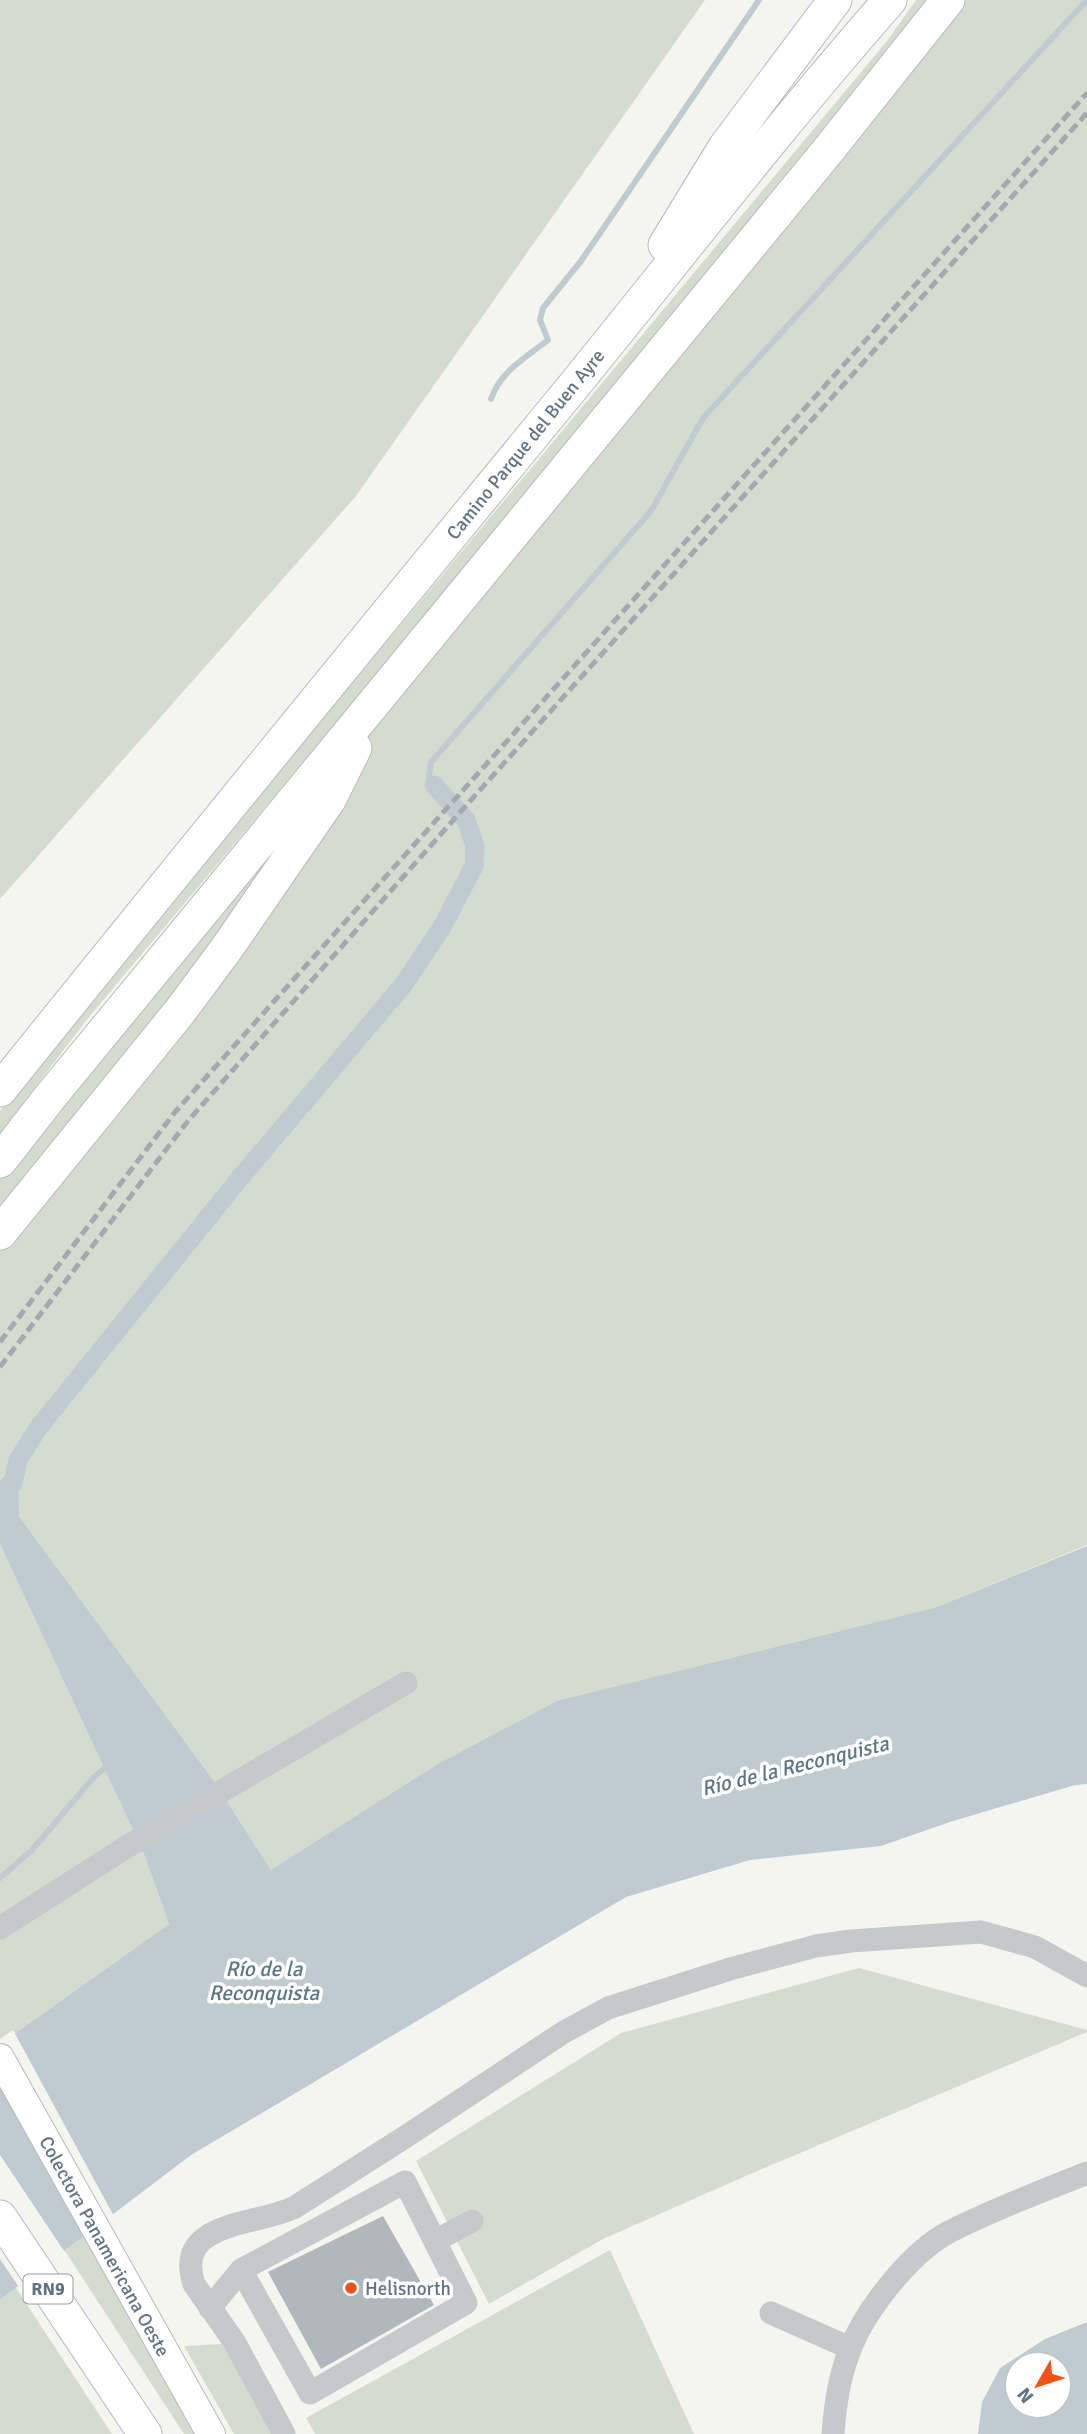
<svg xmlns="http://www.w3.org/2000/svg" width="1087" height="2434" font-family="Signika,sans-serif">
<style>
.green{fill:#d4dcd0}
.water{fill:#c0cbd1;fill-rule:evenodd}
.pier{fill:#f4f5ef}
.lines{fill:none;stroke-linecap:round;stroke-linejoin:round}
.stream{stroke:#c0cbd1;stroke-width:6}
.canal{stroke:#c0cbd1;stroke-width:19}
.building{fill:#b0b7bd}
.major-casing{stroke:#b6babe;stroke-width:30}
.highway-casing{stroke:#b7babd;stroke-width:35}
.minor{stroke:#c6c9cc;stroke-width:23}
.major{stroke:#fff;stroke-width:28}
.highway{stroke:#fff;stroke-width:33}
.rail{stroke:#a3a9af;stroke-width:5;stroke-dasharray:10 5;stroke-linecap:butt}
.poi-dot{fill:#f35011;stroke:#fff;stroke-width:2.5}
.labels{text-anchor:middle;stroke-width:7;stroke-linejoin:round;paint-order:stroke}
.shield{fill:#fff;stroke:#909ca9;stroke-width:2}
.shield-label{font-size:18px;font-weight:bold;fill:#607284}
.street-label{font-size:19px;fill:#607284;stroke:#fff}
.poi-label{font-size:19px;fill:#607284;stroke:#fff;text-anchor:start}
.water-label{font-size:21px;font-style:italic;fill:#5b7682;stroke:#fff}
</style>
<rect width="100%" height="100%" fill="#f4f5ef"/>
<!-- green -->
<path class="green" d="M0,0H705L356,496L0,899Z
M916,0H933L599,403L477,555L89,1017L0,1133V1111L149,927L887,41Z
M966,0H1087V1545L934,1608L436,1765L271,1871L211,1777L19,1516L17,1461L0,1481V1161L896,66Z
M0,1544L144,1854L169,1924L0,2044Z
M859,1968L1087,2030V2032L748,2175L603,2239L489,2304L416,2161L621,2033Z
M95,2228L206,2434H184L65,2251Z
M610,2250L694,2434H315L306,2418Z
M16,2288L112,2434H0V2300Z
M222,2344L247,2382L275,2434H234L184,2346Z"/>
<!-- water -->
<path class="water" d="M18,1460L19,1516L211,1777L271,1870L436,1765L557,1701L934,1608L1087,1546V1784L1075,1785L950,1822L881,1846L750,1860L626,1897L191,2155L0,2300V2044L169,1924L144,1854L0,1544V1481Z
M1087,2322V2434H978L982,2402L1000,2368L1045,2339ZM1059,2364V2406H1017V2364Z"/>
<!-- pier -->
<path class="pier" d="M13,2030L115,2218L97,2231L0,2059V2039Z
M0,2155L66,2254L20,2289L0,2259Z"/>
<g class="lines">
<!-- stream -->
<path class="stream" d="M491,399C501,371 525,358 548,340L540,320L543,308L581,261L759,0
M434,785L429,776L431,762L651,511L703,418L1087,0
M0,1878L32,1850L94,1777L110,1764"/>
<!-- canal -->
<path class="canal" d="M13,1484L18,1460L39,1427L240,1178L404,984L442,927L474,866L475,846L466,820L434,785"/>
</g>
<!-- building -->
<path class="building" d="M383,2216L434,2305L321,2369L268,2272Z"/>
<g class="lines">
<defs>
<path id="major" d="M0,2058L211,2434"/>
<path id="highway" d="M665,245L725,147L835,0
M0,1090C190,853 383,618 576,383C680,255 781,124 890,0
M0,1161L50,1097L826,153L948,0
M0,1233L181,1010L227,948L329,800L355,748
M0,2217L145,2434"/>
</defs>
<!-- major casing -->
<use href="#major" class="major-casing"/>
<!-- highway casing -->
<use href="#highway" class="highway-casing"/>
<!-- minor -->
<path class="minor" d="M0,1928L128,1846L406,1683
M435,2241L472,2221
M210,2308L241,2270L405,2182L466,2303L310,2393L241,2270
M771,2313L850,2348
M284,2434L235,2343L194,2284C173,2220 258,2226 295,2207L402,2139L564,2032L608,2008L730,1969L816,1946L851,1941L981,1932L1035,1947L1087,1976
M833,2434C835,2406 839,2376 850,2350C865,2310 911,2252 949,2232C993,2209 1041,2192 1087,2173"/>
<!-- major -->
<use href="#major" class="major"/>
<!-- highway -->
<use href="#highway" class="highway"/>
<!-- rail -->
<path class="rail" d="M0,1342L175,1112L1087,93
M0,1367L188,1121L471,800L1087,113"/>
</g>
<!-- markers -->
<circle class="poi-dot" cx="351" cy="2288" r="7"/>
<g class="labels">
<!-- shield labels -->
<rect class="shield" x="23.5" y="2274.5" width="49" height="29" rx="5"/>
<g class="shield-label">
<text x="48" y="2295">RN9</text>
</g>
<!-- street labels -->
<g class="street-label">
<text transform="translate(525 444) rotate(-51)" y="7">Camino Parque del Buen Ayre</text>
<text transform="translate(105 2246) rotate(61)" y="7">Colectora Panamericana Oeste</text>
</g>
<!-- poi labels -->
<g class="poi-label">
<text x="365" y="2295">Helisnorth</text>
</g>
<!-- water labels -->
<g class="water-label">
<text transform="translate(795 1766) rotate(-14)" y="7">Río de la Reconquista</text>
<text x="264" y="1976">Río de la<tspan x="264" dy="24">Reconquista</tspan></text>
</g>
</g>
<!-- north arrow -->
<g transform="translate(1038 2385) rotate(231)"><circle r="33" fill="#ffffff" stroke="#bfc7ce" stroke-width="2"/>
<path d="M0-5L12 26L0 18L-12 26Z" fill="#f35011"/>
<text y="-10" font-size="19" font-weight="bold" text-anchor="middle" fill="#607284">N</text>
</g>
</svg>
